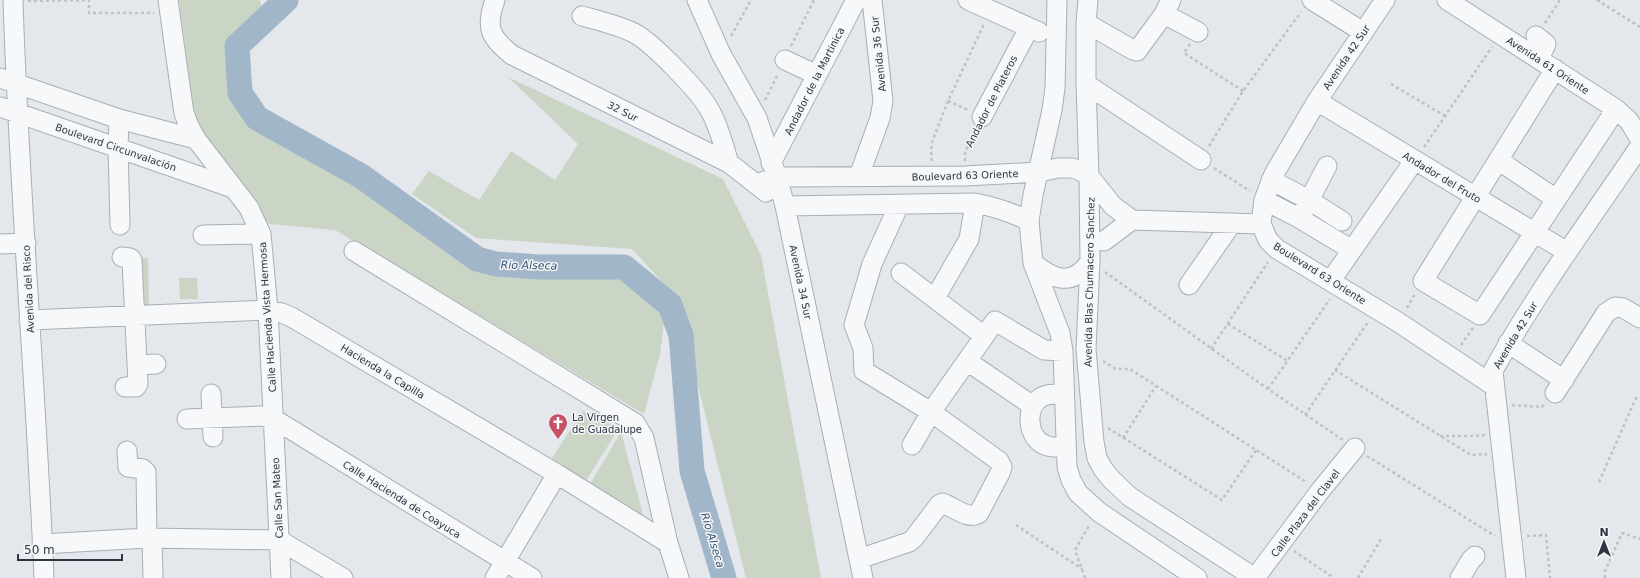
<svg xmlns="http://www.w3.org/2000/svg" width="1640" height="578" font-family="'DejaVu Sans',sans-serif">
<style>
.green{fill:#cad5c6}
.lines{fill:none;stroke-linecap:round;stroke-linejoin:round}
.river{stroke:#a2b6c9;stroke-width:25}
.minor-casing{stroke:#a9aeb5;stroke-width:21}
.path{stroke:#bec1c7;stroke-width:2.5;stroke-dasharray:3 3;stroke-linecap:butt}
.minor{stroke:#f7f8fa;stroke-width:19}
.labels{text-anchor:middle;stroke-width:3;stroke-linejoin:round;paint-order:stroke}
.street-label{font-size:10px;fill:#2d3543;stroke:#f4f6f8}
.poi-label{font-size:10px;fill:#2d3543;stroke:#f4f6f8;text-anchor:start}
.water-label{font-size:11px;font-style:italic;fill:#395575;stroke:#f4f6f8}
</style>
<rect width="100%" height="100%" fill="#e4e7eb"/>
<!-- green -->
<path class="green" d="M179,0H260L262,10L232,40L241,113L477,266L627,278L665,314L660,354L644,414L335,230L269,224L196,128Z
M508,77L723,179L761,255L821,578H746L676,297L632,249L476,238L412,194L429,171L479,200L511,151L555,180L578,144Z
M137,258H148L149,306H138Z
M179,278H197L198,299H180Z
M583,411L619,428L583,486L548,464Z
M621,432L645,522L587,489Z"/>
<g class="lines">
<!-- river -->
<path class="river" d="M286,0L237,46L240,93L257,118L361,176L477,259L496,264L540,267H624L670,305L681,335L692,471L724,578"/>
<defs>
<path id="minor" d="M13,0C19,193 36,385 44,578
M168,0L181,93L184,113L189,126L196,139L249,208L261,234L268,310L281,578
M495,0C485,28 490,37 512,55L729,163L766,192
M697,0L721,54L757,118L777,177L785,206L863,578
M968,0L1039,32
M1057,0L1055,88L1052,110L1033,195L1029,221L1033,263L1060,333L1063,351L1067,467L1071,480L1078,493L1099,512L1197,578
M1088,0L1086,23V84L1089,176L1090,262L1086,349L1094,442L1097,458L1103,469L1111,479L1130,497L1255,578
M1312,0L1363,32
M1447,0L1616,109L1629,121L1640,139
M1164,14L1198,32
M582,16C600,21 618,25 634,33C652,42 700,92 709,109C719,125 723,145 729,163
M1086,23L1133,50L1137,51L1164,14L1171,0
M1536,36L1546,44L1539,59
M785,60L817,75
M1555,69L1423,281L1480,315L1616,109
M0,78L119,119L196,139
M1086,84L1201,160
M1317,101L1567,252
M0,107L233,188
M982,117L1029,28
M119,119L118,147L120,225
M1498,160L1556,199
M771,163L856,0
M859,176L880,118L883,101L872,0
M1271,180L1309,200L1342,221
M756,184L777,177L965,176L1039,172L1058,168H1072L1079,170L1089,176L1113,206L1132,220L1261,224
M1264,200L1299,218L1352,250
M785,206L975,203C995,207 1011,212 1029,221
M1304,210L1327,166
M1261,224L1268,240L1277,249L1398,322L1494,386
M1261,224L1264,200L1274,174L1317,101L1385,0
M203,235L261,234
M1104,241L1132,220
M0,244L26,243
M354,251L635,423L644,438L668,543L679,578
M122,257L130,258L132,260L138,384L136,387H125
M1033,263C1054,280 1072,287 1090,262
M901,273L984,336
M1336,273L1414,161
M1189,285L1232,223
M935,298L969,239L975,203
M29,320L268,310L282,313L293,318L557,474L668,543
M1508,343L1564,380
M967,361L1033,406
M137,365L156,364
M1555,393L1606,313L1615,307L1623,308L1640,318
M211,394L213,437
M1064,394C1057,394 1047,393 1040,398C1025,408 1027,438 1045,445C1050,448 1060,447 1066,447
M187,419L261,416L274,419L532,578
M912,445L931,412L995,321L1044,350L1063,351
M127,451L128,467L143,469L146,472L147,538
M152,538L153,578
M42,544L147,538L279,540L343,578
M859,559L909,542L914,538L939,505L942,503C953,506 968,521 979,513L1000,473L1002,467L999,461L931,412L864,371L863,348L854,325L872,264L899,205
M495,578L557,474
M1255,578L1320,491L1355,448
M1460,578L1471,560L1475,556
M1516,578L1493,371C1536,293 1590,220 1640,146"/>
</defs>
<!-- minor casing -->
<use href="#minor" class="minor-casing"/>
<!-- path -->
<path class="path" d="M1597,0L1640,27
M28,1L89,0V13H154
M1545,23L1560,0
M731,36L751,0
M1190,44L1184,53L1243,91
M791,46L814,0
M1391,84L1445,116
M765,100L778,74
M948,101L968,110
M1209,146L1243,91L1301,12
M1424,147L1492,47
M932,161L931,158L932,142L948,101L984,24
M965,161V152L976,131
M1214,168L1250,191
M1105,272L1268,389L1343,440
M1407,308L1415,294
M1228,324L1288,361
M1461,345L1473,328
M1211,349L1268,262
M1103,361L1116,369H1130L1306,482
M1335,370L1471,455L1487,454
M1268,389L1330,299
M1512,405L1542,407L1545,403
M1305,415L1368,322
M1108,428L1222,500L1256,450
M1440,436H1471L1485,435
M1123,438L1156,386
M1367,456L1495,536
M1599,482L1636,398L1640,400
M1016,525L1082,569
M1527,536L1546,535L1550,578
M1294,551L1334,578
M1085,578L1075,550L1090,524
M1358,578L1381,539
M1605,578V571L1622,533L1640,539"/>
<!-- minor -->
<use href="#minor" class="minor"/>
</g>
<!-- icons -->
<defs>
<symbol id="church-pin" viewBox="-11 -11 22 30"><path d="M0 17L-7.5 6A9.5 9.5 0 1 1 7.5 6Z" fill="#c75267" stroke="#f4f6f8"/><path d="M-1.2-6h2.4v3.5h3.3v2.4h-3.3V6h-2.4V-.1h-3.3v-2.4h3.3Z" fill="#fff"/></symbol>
</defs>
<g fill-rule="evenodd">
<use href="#church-pin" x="547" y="412" width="22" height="30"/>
</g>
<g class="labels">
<!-- street labels -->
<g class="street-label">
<text transform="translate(878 54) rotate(-96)" y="4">Avenida 36 Sur</text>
<text transform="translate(1346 57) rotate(-56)" y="4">Avenida 42 Sur</text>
<text transform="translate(1548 65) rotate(33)" y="4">Avenida 61 Oriente</text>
<text transform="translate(814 81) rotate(-63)" y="4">Andador de la Martinica</text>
<text transform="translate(991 101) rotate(-63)" y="4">Andador de Plateros</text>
<text transform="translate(623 111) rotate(27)" y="4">32 Sur</text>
<text transform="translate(116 147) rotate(19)" y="4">Boulevard Circunvalación</text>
<text transform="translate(965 175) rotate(-2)" y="4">Boulevard 63 Oriente</text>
<text transform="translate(1442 177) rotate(31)" y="4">Andador del Fruto</text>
<text transform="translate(1320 273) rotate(32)" y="4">Boulevard 63 Oriente</text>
<text transform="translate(801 282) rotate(78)" y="4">Avenida 34 Sur</text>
<text transform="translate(1089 282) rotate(-89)" y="4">Avenida Blas Chumacero Sanchez</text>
<text transform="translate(28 289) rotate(-93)" y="4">Avenida del Risco</text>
<text transform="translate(267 317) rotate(-94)" y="4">Calle Hacienda Vista Hermosa</text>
<text transform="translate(1515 335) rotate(-59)" y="4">Avenida 42 Sur</text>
<text transform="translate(383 371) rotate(31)" y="4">Hacienda la Capilla</text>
<text transform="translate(277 498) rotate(-93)" y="4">Calle San Mateo</text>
<text transform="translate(402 499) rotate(32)" y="4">Calle Hacienda de Coayuca</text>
<text transform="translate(1305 513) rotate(-53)" y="4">Calle Plaza del Clavel</text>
</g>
<!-- poi labels -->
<g class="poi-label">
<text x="572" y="421">La Virgen<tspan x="572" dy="12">de Guadalupe</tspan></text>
</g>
<!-- water labels -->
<g class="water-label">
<text transform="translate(529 265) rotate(1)" y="4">Rio Alseca</text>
<text transform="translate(713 540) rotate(73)" y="4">Rio Alseca</text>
</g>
</g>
<!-- north arrow -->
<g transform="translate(1604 542)" stroke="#f4f6f8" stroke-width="3" paint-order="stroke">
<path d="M0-3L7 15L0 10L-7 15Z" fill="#2d3543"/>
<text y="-6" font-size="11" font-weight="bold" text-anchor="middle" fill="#2d3543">N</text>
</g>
<!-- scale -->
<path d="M18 554v6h104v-6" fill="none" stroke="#2d3543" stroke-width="2"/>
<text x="24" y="554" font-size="12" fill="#2d3543" stroke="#f4f6f8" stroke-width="3" paint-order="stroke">50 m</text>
</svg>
